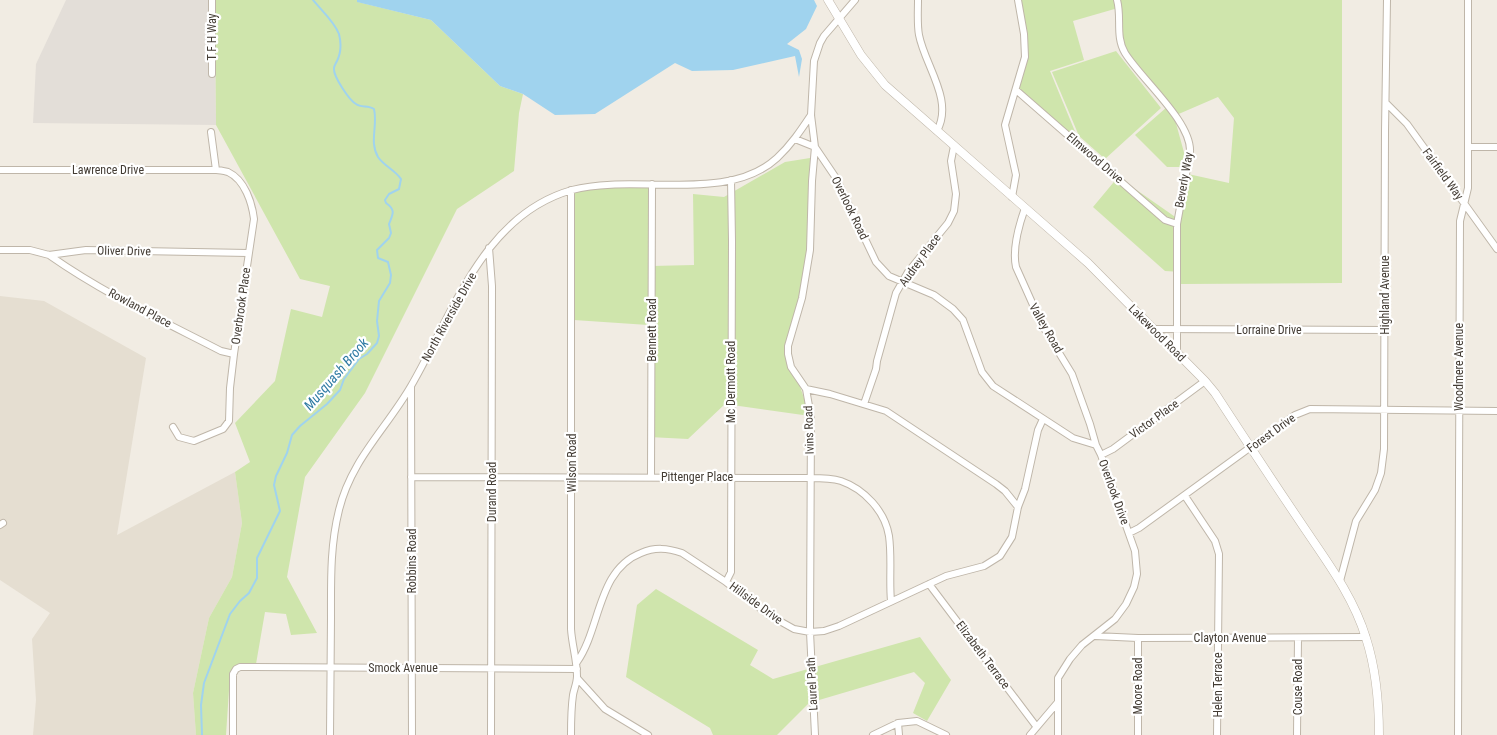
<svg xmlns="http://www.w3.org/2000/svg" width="1497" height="735" font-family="'Roboto Condensed',sans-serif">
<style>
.residential{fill:#e5ded1}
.industrial{fill:#e3ded8}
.green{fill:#cfe5ac}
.water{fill:#a0d3ee}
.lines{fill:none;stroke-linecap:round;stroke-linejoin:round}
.stream{stroke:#a0d3ee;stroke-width:2}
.minor-casing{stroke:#bfb6a9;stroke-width:8}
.tertiary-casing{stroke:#bfb6a9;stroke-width:9}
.minor{stroke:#fff;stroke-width:6}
.tertiary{stroke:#fff;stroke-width:8}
.labels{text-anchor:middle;stroke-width:4.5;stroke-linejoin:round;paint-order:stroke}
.street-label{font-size:12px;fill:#433c34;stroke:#fff}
.water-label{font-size:14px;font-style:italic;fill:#2e7aa3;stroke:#fff}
</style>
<rect width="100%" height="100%" fill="#f1ece3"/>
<!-- residential -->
<path class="residential" d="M0,296L44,301L146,358L117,535L235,472L242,523L232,577L209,618L193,693L196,735H33L36,700L32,639L50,613L0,580Z"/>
<!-- industrial -->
<path class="industrial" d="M66,0H215L216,125L33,123L36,64Z"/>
<!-- green -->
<path class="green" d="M215,0H357L358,2L431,20L500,86L523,94L519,113L514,171L457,209L365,393L305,477L287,577L317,633L291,635L286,614L265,612L256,664L230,675L226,735H196L193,693L209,618L232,577L242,523L235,472L250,462L235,423L275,381L291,309L322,317L330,286L300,279L216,125Z
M1018,0H1342V283L1181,284V272L1165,271L1093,207L1118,177L1181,221L1188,174L1229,183L1234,118L1218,97L1174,116L1188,167H1167L1135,135L1167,107L1122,47L1118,8L1073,21L1084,60L1050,71L1081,146L1016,90L1026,51Z
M1116,51L1161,108L1105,159L1079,136L1052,72Z
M810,158L808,264L786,345L810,416L725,404L688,439L649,437L648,325L574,320L573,189L651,183L652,266L694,265L693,194L724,197L785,162Z
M656,589L758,650L750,665L773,679L920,637L951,680L927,721L913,713L925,683L914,672L809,703L777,735H713L710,728L626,677L637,605Z"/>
<!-- water -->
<path class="water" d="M357,0H814L817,6L806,29L787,44L799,50L802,59L799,77L795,56L733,70L692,71L675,63L595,114L555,115L523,94L500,86L431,20L357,2Z"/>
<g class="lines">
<!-- stream -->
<path class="stream" d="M202,735L201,705L204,683L230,614L240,601L249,593L257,578V558L280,511L274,485L276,476L287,453L292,435L300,426L327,404L340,390L344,379L359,359L367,354L377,343L379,336L377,321L379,301L390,283L391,275L388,262L378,258L377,250L389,238L391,233L389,224C393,214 396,210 386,203L385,200L389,194L399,189L401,179C395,170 384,166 378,157C369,142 378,125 374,109C368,105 361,108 356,104C349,100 333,76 334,68C334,66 336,63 337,61C341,53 341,42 339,34C334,21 321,10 313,0"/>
<defs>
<path id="minor" d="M918,0C918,11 917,24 919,35C925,66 954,100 937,131
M1117,0C1122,18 1115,36 1125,53C1141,79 1192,122 1190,152L1177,224V352
M212,74V0
M1016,90L1165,220L1177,224
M1386,103L1407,124L1497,249
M211,132L216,170
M795,139L815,147L836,178L876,262L889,276L934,295L953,309L963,320L982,372L993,386L1073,438L1096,445L1101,455L1135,551L1137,574L1134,587L1126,604L1115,619L1082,645L1070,659L1058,678V702L1030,735
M1468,147H1497
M0,170H216C219,170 224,171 228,172C245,180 252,203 254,219L234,354L230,388L229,421L223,429L194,441L179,437L173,427
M1012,197L1016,175L1005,125L1025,57L1024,34L1018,0
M1025,208C1019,225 1012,249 1016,267L1042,325L1072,374L1090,424L1096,445
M489,248L492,286L491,735
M0,250H30L49,255L86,250L248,253
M49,255C103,293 163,321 221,351L234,354
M1154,329L1385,330
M411,387L412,735
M806,389L830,394L886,411L996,484L1005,491L1018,507
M864,404L876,369L877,361L896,293L908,272L948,223L954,211L956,194L951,161L954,146
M1101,455L1113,449L1205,381
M411,477L810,478C821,478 831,478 841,481C864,489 885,511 889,536C892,558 889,580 891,601
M651,477L652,184
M1185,496L1215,541L1219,554L1217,735
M0,525L3,523
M1129,533L1139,528L1295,415L1310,409L1497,411
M1340,581L1356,521L1375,490L1381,473L1384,449L1385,131L1387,0
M726,582L731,572L732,241L731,180
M929,584L1036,726
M1095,636L1138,638L1366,637
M577,662C601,628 597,570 641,553C655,547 667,548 682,553L726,582L769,615L794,629L810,632L824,631L839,626L946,576L984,566L1000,556L1012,537L1018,507L1025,489L1038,430L1043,419
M577,678L605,709L648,735
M1058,702V735
M898,723L899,735
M233,735V674L236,669L240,667L577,669
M330,735C330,696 331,657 331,618C331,581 330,546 339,510C351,460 386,429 411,386C453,314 483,215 572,190C635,173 727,204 777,158C791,145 801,130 811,115
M571,735C571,722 571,709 573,695C574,689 577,683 577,676C577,660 572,645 571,629V190
M815,735L810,632L811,417L806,389L791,367L788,354V346L802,298L810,250L812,181L815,147L811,115L814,61L820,43L824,36L855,0
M873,735L898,723L917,721L946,735
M1138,735V638
M1297,735L1298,638
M1458,735L1460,221L1468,188V0"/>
<path id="tertiary" d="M828,0L861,55L885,85L1088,263L1205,381L1215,393C1243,436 1272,480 1301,523C1325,559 1353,595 1366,638C1376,669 1379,702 1379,735"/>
</defs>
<!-- minor casing -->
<use href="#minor" class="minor-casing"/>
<!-- tertiary casing -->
<use href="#tertiary" class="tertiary-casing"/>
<!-- minor -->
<use href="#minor" class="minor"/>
<!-- tertiary -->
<use href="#tertiary" class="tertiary"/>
</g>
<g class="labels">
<!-- street labels -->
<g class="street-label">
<text transform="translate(212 37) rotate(-90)" y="4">T F H Way</text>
<text transform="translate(1095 158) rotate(41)" y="4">Elmwood Drive</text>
<text x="108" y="174">Lawrence Drive</text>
<text transform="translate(1443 174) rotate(54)" y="4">Fairfield Way</text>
<text transform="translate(1184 180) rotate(-80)" y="4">Beverly Way</text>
<text transform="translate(850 208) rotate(64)" y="4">Overlook Road</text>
<text transform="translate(124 251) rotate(1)" y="4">Oliver Drive</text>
<text transform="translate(920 260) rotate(-54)" y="4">Audrey Place</text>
<text transform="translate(1385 295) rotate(-90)" y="4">Highland Avenue</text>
<text transform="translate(241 306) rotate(-82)" y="4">Overbrook Place</text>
<text transform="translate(140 308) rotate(28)" y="4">Rowland Place</text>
<text transform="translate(449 317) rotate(-61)" y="4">North Riverside Drive</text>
<text transform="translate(1046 328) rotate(60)" y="4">Valley Road</text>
<text transform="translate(652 330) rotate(-90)" y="4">Bennett Road</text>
<text x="1269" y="334">Lorraine Drive</text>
<text transform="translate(1157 333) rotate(45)" y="4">Lakewood Road</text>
<text transform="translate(1459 367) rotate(-90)" y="4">Woodmere Avenue</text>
<text transform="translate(731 382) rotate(-90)" y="4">Mc Dermott Road</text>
<text transform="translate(1154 419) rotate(-36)" y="4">Victor Place</text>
<text transform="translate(809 430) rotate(-92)" y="4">Ivins Road</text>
<text transform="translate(1271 433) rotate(-36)" y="4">Forest Drive</text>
<text transform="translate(572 463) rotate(-90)" y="4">Wilson Road</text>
<text x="697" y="481">Pittenger Place</text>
<text transform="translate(492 492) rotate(-90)" y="4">Durand Road</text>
<text transform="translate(1114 492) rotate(70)" y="4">Overlook Drive</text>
<text transform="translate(412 561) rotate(-90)" y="4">Robbins Road</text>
<text transform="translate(756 603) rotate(36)" y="4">Hillside Drive</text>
<text x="1230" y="642">Clayton Avenue</text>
<text transform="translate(983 655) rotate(53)" y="4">Elizabeth Terrace</text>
<text x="403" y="672">Smock Avenue</text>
<text transform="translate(812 684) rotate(-93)" y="4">Laurel Path</text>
<text transform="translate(1218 685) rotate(-90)" y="4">Helen Terrace</text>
<text transform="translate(1138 686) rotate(-90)" y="4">Moore Road</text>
<text transform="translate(1298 687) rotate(-90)" y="4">Couse Road</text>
</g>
<!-- water labels -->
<g class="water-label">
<text transform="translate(336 374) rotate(-49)" y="5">Musquash Brook</text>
</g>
</g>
</svg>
